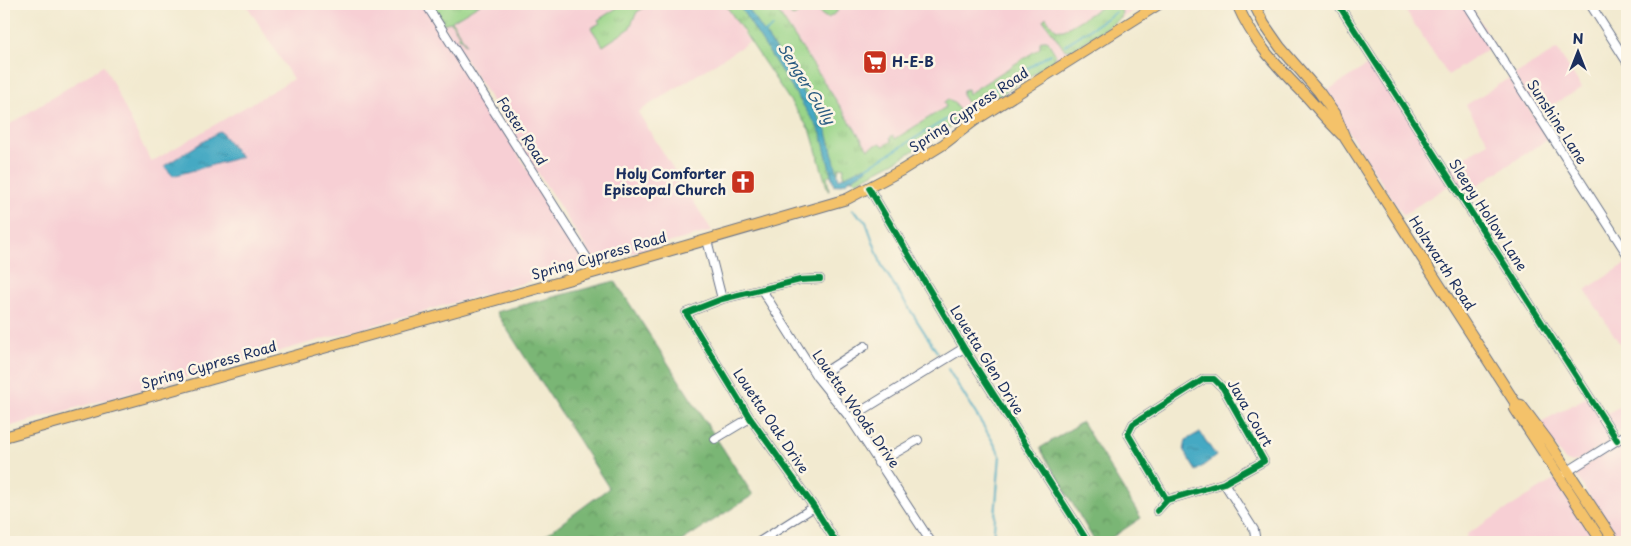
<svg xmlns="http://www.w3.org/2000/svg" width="1631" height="546" font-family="'Playpen Sans',sans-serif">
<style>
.built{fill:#f7cfd4}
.grass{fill:url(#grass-tufts);stroke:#5a8273}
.forest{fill:url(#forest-crowns);stroke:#4a7269}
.water{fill:url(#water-ripples);stroke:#306c90}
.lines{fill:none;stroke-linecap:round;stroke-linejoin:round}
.stream{stroke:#44a9c3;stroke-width:2}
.minor-casing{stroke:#667086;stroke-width:10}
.major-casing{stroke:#667086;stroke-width:12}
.minor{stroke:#fff;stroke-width:8}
.major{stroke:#f4c26a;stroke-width:10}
.cycleway-casing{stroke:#fcf5e5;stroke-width:9}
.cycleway{stroke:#00873e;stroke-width:6}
.labels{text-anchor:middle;stroke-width:5;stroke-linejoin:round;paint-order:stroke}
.poi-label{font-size:14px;font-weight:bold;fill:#1b2f5e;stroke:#fcf5e5;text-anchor:start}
.street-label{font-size:14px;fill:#1b2f5e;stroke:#fcf5e5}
.water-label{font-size:15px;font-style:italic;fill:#295a81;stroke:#fcf5e5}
</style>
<defs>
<pattern id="grass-tufts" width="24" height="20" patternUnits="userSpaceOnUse" patternTransform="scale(1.25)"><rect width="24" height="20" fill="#99d488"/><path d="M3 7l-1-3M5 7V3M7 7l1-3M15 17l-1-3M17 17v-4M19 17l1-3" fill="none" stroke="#83b678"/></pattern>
<pattern id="forest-crowns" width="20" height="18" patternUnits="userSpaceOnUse" patternTransform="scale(1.25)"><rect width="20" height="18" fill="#7ab674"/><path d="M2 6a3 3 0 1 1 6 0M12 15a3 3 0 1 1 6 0" fill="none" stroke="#639462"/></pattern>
<pattern id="water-ripples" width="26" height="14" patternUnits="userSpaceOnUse" patternTransform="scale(1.25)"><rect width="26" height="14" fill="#44a9c3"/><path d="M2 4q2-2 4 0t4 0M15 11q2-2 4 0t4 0" fill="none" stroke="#388aa2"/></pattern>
</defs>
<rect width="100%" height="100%" fill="#fcf5e5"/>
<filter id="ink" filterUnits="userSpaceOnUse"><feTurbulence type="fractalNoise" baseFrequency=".02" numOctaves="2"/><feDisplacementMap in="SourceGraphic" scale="10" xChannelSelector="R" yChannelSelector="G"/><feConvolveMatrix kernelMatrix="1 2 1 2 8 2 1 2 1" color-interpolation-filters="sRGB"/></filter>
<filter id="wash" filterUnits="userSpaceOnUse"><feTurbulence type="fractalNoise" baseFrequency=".0096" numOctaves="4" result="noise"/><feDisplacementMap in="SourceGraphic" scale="20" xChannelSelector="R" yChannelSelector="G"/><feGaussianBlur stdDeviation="1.12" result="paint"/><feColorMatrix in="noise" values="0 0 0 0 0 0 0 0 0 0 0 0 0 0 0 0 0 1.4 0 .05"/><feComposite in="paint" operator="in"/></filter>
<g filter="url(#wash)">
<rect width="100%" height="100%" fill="#f2ead0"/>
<!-- built -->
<path class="built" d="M246,4H423L584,259L583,265L581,267L4,428V128L104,65L151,162L293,79Z
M430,4H725L749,42L638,112L712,231L602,261L596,260L592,257Z
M761,4H1144L900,159L871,175Z
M1401,4H1469L1494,45L1448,75Z
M1557,49L1582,88L1538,113L1514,75Z
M1373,62L1451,184L1403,215L1323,93Z
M1509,78L1548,139L1464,194L1446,167L1489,143L1466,105Z
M1627,263V355L1585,290Z
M1587,397L1609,432L1610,436L1609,440L1605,444L1577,461L1570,462L1565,460L1539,423Z
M1627,402V429L1619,433L1605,415Z
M1627,437V542H1621L1618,540L1577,477V474L1579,470Z
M1557,478L1597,542H1465L1467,534Z"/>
<!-- grass -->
<path class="grass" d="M430,4H480L452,21L466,44H465L460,37L457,39L459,35L451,22L442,24Z
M623,4H650L637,12L629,29L603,46L591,28L600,23L598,20Z
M725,4H773L868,149L880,143L884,146L891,141L890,137L893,135L895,139L946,107L944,102L948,99L954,102L963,117L958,122L900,159L856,182L853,179H849L846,175L843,176L844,168L839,167L838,173L827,176L829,191H828L811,132Z
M793,4H838L837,12L828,18C823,17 821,13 817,11C809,6 800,15 792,16L788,9Z
M1101,4H1117L1122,12L1121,18L1072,50H1065L1043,20L1046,17C1050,24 1055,32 1064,30L1100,8Z
M1043,40H1047L1056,55L1054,61L977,110H972L962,95L963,90L967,89L968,94L1040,48V42Z"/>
<!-- forest -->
<path class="forest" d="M615,281L753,495L680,542H536L609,488L496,312Z
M1082,422L1141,518L1105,542H1095L1040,448Z"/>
<!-- water -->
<path class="water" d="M738,4H745L794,77L827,132L839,179L866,166L867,169L845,183L834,186L821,133Z
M220,131L241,157L173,176L164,166Z
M1200,432L1216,456L1196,471L1184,451L1186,440Z"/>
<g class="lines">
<!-- stream -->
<path class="stream" d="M763,34L773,27
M1065,45L1116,12
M975,102L1050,54
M866,168L955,114
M852,209L866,222L882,266L937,352
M948,369L992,440L1000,455L993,542"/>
</g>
</g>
<g filter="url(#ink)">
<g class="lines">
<defs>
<path id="minor" d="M426,4L596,272
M1338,4L1617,440
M1467,4L1627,254
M1590,4L1627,62
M869,188L964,348L1088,542
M707,240L722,299
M820,279L800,280L722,299L686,313L750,418L814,507L836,542
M762,290L817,377L850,418L931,542
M817,377L865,346
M850,418L964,348
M715,439L750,418
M878,463L918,440
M1565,473L1627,434
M1224,483L1254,530L1256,542
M1157,511L1167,500L1224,483L1264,461L1223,388L1214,379H1204L1133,424L1128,434L1167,500
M759,542L814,507"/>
<path id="major" d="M1237,4C1254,44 1278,67 1308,98C1319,111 1330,123 1342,135
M1254,4L1264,24L1280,47L1319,92L1336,116L1345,138L1516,404L1515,409L1602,542
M1516,404L1521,405L1548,441L1615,542
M4,437L596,272L847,199L902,170L944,144L974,121L1159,4"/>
</defs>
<!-- minor casing -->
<use href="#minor" class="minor-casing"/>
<!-- major casing -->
<use href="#major" class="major-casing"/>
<!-- minor -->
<use href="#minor" class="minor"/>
<!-- major -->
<use href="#major" class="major"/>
<defs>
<path id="cycleway" d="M1338,4L1617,440
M869,188L964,348L1088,542
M820,279L800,280L722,299L686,313L750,418L814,507L836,542
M1157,511L1167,500L1224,483L1264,461L1223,388L1214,379H1204L1133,424L1128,434L1167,500"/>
</defs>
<!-- cycleway casing -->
<use href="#cycleway" class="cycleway-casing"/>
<!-- cycleway -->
<use href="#cycleway" class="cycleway"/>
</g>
</g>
<!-- icons -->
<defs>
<symbol id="supermarket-square" viewBox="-11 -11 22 22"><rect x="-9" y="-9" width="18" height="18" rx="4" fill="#c8321e" stroke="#fcf5e5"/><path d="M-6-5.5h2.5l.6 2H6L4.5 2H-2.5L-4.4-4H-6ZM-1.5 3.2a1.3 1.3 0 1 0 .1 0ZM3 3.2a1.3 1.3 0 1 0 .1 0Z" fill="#fff"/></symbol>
<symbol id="church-square" viewBox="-11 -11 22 22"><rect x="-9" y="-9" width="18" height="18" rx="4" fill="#c8321e" stroke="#fcf5e5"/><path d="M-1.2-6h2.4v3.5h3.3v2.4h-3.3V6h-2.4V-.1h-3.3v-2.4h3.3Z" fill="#fff"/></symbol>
</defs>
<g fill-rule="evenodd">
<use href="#supermarket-square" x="861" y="48" width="28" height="28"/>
<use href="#church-square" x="729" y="168" width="28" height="28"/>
</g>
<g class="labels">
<!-- poi labels -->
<g class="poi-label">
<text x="892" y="67">H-E-B</text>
<text x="726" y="179" text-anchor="end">Holy Comforter<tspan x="726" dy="16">Episcopal Church</tspan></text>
</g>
<!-- street labels -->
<g class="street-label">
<text transform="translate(969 110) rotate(-34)" y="5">Spring Cypress Road</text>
<text transform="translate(1557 122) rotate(57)" y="5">Sunshine Lane</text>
<text transform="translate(522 131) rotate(57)" y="5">Foster Road</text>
<text transform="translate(1488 215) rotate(57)" y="5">Sleepy Hollow Lane</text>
<text transform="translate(599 256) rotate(-16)" y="5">Spring Cypress Road</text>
<text transform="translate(1442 263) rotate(57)" y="5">Holzwarth Road</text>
<text transform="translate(987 360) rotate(58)" y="5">Louetta Glen Drive</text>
<text transform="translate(209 365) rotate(-16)" y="5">Spring Cypress Road</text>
<text transform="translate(856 409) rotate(55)" y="5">Louetta Woods Drive</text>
<text transform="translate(1250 413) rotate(60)" y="5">Java Court</text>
<text transform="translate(771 421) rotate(56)" y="5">Louetta Oak Drive</text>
</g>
<!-- water labels -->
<g class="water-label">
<text transform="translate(806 84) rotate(58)" y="5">Senger Gully</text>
</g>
</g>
<!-- margin -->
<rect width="1631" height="546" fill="none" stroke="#fcf5e5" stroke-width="20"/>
<!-- north arrow -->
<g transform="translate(1578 52)" stroke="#fcf5e5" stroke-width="4" paint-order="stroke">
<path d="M0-4L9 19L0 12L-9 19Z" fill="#1b2f5e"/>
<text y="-8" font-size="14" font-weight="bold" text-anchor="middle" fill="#1b2f5e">N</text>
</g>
</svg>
